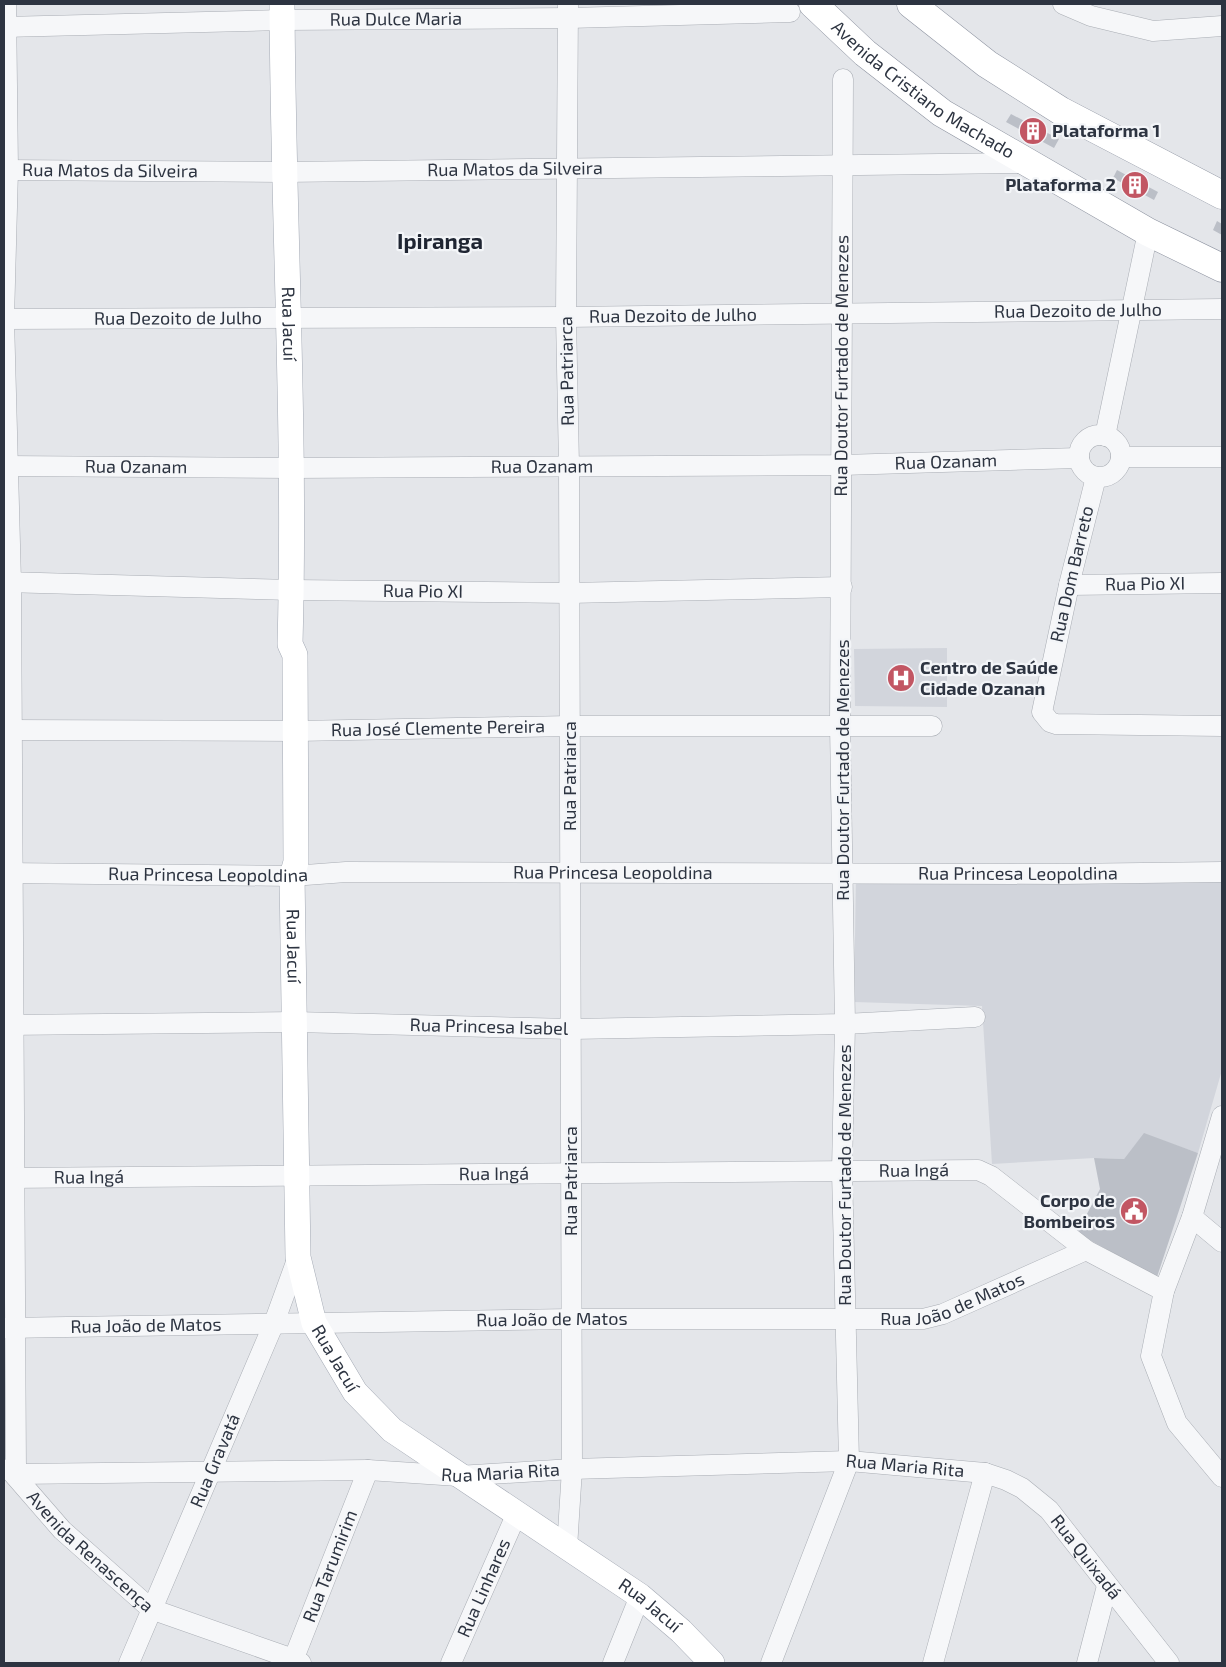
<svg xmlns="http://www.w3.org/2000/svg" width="1226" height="1667" font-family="'Exo 2',sans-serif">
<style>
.built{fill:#d2d5dc}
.building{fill:#bbbfc7}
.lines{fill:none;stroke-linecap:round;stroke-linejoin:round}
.minor-casing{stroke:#a9adb4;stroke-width:21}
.major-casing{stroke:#a4aab5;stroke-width:26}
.highway-casing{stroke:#8d93a0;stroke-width:29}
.minor{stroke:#f6f7f9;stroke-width:20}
.major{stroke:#fff;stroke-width:25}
.highway{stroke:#fff;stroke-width:28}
.labels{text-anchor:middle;stroke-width:4.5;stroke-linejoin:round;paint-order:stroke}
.street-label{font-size:18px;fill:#2d3441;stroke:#f3f5f8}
.poi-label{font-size:18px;font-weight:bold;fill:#2d3441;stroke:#f3f5f8;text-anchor:start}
.district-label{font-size:22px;font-weight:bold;fill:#1f2532;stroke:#f3f5f8}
</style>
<rect width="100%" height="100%" fill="#e4e6ea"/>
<!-- built -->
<path class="built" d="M947,648V707L855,706L854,649Z
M856,875L1222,881V1070L1198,1153L1144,1134L1124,1159L1094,1158L992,1164L982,1006L854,1002Z"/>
<!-- building -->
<path class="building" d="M1011,114L1059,139L1054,148L1006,122Z
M1117,170L1158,192L1154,200L1113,178Z
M1217,221L1222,224V235L1213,230Z
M1144,1133L1198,1153L1157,1277L1077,1233L1100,1189L1094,1158L1124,1159Z"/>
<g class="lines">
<defs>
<g id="minor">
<path id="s1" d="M6,4L8,170L4,319L11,582L16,1474L368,1470L458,1476L572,1469L849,1461L985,1473L1006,1480L1022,1488L1049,1510L1169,1663"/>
<path d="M1063,4L1091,16L1153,31L1222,26"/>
<path id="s2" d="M4,27L282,20L569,18L790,12"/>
<path id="s3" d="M4,170L283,172L1026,163"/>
<path id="s4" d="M4,319L566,317L1222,309"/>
<circle cx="1100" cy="456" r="21"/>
<path d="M1105,436L1148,232"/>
<path d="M1121,457H1222"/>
<path id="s5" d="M4,466L292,468L842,465L1079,458"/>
<path d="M1096,477L1069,585L1042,712L1050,722L1056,724L1222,726"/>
<path id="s6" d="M4,582L292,590L569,593L842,587"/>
<path id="s7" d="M1069,585L1222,583"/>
<path id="s8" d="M4,730L296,731L570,726H932"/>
<path id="s9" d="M4,873L292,876L346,872L1061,874L1222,872"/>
<path id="s10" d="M4,1025L295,1022L572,1029L845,1024L975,1017"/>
<path d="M1222,1116L1192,1217L1164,1291L1151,1356L1177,1423L1222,1477"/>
<path id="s11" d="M4,1178L978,1170L991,1176L1086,1250L1164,1291"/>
<path d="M1192,1217L1222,1242"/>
<path id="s12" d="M4,1328L571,1319H923L943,1314L1086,1250"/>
<path id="s13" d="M9,1469L62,1530L151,1609L293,1659L301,1663"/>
<path d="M567,1548L572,1469L569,466L566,317L568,4"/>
<path id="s14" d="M129,1663L274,1323L298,1257"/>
<path id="s15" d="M292,1663L368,1470"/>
<path id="s16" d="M451,1663L517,1513"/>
<path d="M613,1663L640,1596"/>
<path id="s17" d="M771,1663L849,1461L842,1171L845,1024L840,725L843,79"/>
<path d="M933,1663L985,1473"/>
<path d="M1087,1663L1107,1586"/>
</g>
<g id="major">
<path id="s18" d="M282,4C283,217 296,430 290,644L295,655L296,862L292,876L298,1257L314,1323L355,1392L392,1430L640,1596L681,1631L712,1663"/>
</g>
<g id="highway">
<path id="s19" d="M813,4L865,53L942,113L1148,232L1222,268"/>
<path d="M911,4L987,64L1061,111L1222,195"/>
</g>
</defs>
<!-- minor casing -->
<use href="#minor" class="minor-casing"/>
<!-- major casing -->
<use href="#major" class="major-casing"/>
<!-- highway casing -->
<use href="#highway" class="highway-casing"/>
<!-- minor -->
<use href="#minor" class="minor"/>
<!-- major -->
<use href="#major" class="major"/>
<!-- highway -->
<use href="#highway" class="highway"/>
</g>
<!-- icons -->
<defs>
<symbol id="building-disc" viewBox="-11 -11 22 22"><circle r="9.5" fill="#c25663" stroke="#f3f5f8"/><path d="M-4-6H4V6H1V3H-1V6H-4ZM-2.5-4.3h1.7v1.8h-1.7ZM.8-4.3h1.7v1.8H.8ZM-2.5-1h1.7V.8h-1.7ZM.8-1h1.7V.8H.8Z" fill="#fff"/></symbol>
<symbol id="hospital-disc" viewBox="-11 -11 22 22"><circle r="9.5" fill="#c25663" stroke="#f3f5f8"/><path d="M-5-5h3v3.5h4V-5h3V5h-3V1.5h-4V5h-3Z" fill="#fff"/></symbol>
<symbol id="civic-disc" viewBox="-11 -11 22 22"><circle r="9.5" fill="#c25663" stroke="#f3f5f8"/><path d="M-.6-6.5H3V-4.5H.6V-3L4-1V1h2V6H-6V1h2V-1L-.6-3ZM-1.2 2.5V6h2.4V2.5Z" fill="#fff"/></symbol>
</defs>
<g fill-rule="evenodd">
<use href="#building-disc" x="1017" y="115" width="32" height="32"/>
<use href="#building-disc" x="1119" y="169" width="32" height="32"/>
<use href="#hospital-disc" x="885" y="662" width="32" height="32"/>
<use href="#civic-disc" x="1118" y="1195" width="32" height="32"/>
</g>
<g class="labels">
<!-- street labels -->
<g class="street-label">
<text dy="6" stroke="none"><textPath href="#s2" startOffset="392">Rua Dulce Maria</textPath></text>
<text dy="6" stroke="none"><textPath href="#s19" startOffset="140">Avenida Cristiano Machado</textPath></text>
<text dy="6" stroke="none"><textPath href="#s3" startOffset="511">Rua Matos da Silveira</textPath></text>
<text dy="6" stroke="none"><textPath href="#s3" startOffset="106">Rua Matos da Silveira</textPath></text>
<text dy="6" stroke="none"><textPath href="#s4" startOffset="1074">Rua Dezoito de Julho</textPath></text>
<text dy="6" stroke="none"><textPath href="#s4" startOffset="669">Rua Dezoito de Julho</textPath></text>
<text dy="6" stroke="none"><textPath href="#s4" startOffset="174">Rua Dezoito de Julho</textPath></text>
<text dy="6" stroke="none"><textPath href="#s18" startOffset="320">Rua Jacuí</textPath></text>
<text dy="6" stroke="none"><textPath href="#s17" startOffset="1312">Rua Doutor Furtado de Menezes</textPath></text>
<text transform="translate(567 371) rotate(-91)" y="6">Rua Patriarca</text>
<text dy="6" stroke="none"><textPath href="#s5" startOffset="942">Rua Ozanam</textPath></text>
<text dy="6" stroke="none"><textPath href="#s5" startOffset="538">Rua Ozanam</textPath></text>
<text dy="6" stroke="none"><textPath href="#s5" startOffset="132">Rua Ozanam</textPath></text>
<text transform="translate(1072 574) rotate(-77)" y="6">Rua Dom Barreto</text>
<text dy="6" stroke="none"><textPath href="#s7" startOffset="76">Rua Pio XI</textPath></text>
<text dy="6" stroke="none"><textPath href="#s6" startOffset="419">Rua Pio XI</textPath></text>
<text dy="6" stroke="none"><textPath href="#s8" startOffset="434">Rua José Clemente Pereira</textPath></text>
<text transform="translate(843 770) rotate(-90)" y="6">Rua Doutor Furtado de Menezes</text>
<text transform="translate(570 776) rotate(-90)" y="6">Rua Patriarca</text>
<text dy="6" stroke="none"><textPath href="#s9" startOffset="609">Rua Princesa Leopoldina</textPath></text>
<text dy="6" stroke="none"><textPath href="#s9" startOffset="1014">Rua Princesa Leopoldina</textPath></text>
<text dy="6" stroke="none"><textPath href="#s9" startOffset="204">Rua Princesa Leopoldina</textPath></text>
<text dy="6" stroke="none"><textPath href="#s18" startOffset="944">Rua Jacuí</textPath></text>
<text dy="6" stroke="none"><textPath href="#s10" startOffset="485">Rua Princesa Isabel</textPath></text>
<text dy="6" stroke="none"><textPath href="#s11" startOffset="910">Rua Ingá</textPath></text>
<text dy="6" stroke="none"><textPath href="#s11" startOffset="490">Rua Ingá</textPath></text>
<text transform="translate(845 1175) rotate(-90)" y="6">Rua Doutor Furtado de Menezes</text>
<text dy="6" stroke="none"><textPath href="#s11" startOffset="85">Rua Ingá</textPath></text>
<text transform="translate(571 1181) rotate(-90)" y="6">Rua Patriarca</text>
<text dy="6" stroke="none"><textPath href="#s12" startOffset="952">Rua João de Matos</textPath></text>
<text dy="6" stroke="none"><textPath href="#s12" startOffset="548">Rua João de Matos</textPath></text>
<text dy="6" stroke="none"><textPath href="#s12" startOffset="142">Rua João de Matos</textPath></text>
<text dy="6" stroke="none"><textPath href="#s18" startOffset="1364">Rua Jacuí</textPath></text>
<text dy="6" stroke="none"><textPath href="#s14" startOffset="220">Rua Gravatá</textPath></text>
<text dy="6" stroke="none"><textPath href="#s1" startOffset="2360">Rua Maria Rita</textPath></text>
<text dy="6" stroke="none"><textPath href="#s1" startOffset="1955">Rua Maria Rita</textPath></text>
<text dy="6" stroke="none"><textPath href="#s13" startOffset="116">Avenida Renascença</textPath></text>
<text dy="6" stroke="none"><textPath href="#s1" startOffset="2575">Rua Quixadá</textPath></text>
<text dy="6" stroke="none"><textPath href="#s15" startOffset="104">Rua Tarumirim</textPath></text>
<text dy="6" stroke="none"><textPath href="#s16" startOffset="82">Rua Linhares</textPath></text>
<text dy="6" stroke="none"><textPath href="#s18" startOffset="1768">Rua Jacuí</textPath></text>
</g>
<!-- poi labels -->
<g class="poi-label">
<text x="1052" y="137">Plataforma 1</text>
<text x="1116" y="191" text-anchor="end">Plataforma 2</text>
<text x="920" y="674">Centro de Saúde<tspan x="920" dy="21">Cidade Ozanan</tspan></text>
<text x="1115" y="1207" text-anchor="end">Corpo de<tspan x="1115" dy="21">Bombeiros</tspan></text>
</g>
<!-- district labels -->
<g class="district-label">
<text x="440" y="249">Ipiranga</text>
</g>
</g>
<!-- border -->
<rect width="1226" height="1667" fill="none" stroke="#2d3441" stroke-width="10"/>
</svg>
